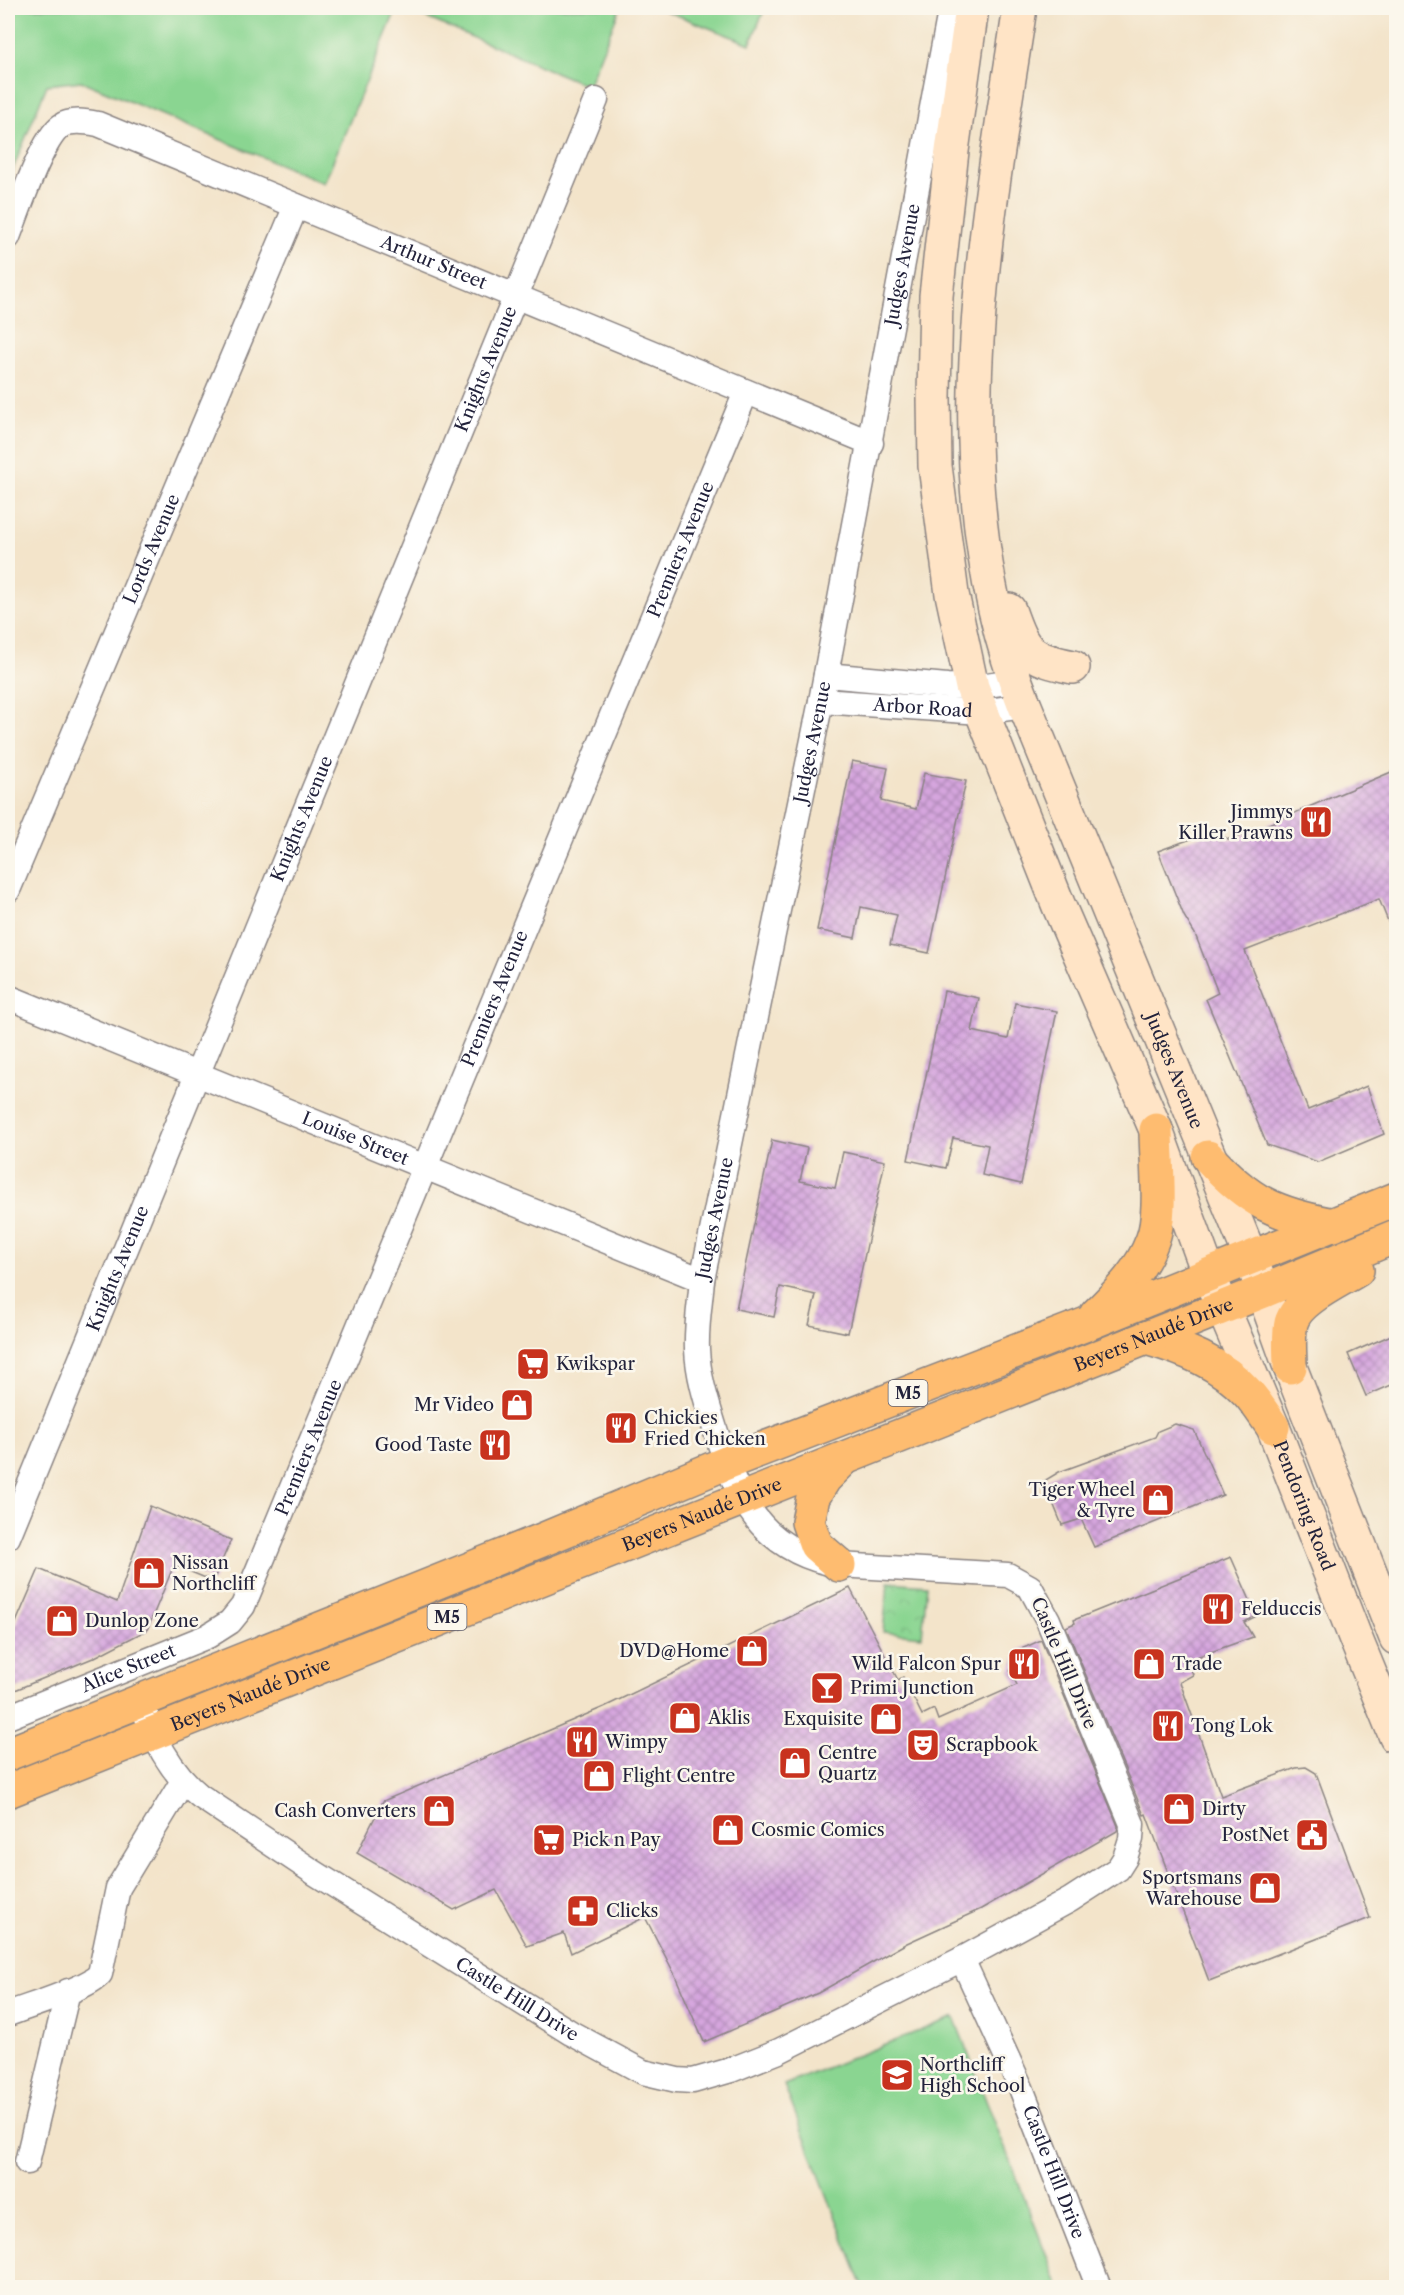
<svg xmlns="http://www.w3.org/2000/svg" width="1404" height="2295" font-family="'Libre Caslon Text',serif">
<style>
.grass{fill:#8ad591;stroke:#567c66;stroke-width:1.5}
.park{fill:url(#park-crowns);stroke:#567c66;stroke-width:1.5}
.building{fill:url(#building-cross-hatch)}
.lines{fill:none;stroke-linecap:round;stroke-linejoin:round}
.minor-casing{stroke:#8a8382;stroke-width:27}
.secondary-casing{stroke:#8a8382;stroke-width:36}
.primary-casing{stroke:#8a8382;stroke-width:36}
.minor{stroke:#fff;stroke-width:24}
.secondary{stroke:#ffe4c6;stroke-width:33}
.primary{stroke:#febc70;stroke-width:33}
.labels{text-anchor:middle;stroke-width:5;stroke-linejoin:round;paint-order:stroke}
.shield{fill:#fbf7ec;stroke:#636270;stroke-width:1.5}
.shield-label{font-size:16px;font-weight:bold;fill:#22223b}
.street-label{font-size:18px;fill:#22223b;stroke:#fbf7ec}
.poi-label{font-size:18px;fill:#22223b;stroke:#fbf7ec;text-anchor:start}
</style>
<defs>
<pattern id="park-crowns" width="20" height="18" patternUnits="userSpaceOnUse" patternTransform="scale(1.5)"><rect width="20" height="18" fill="#8ad591"/><path d="M2 6a3 3 0 1 1 6 0M12 15a3 3 0 1 1 6 0" fill="none" stroke="#77b77e"/></pattern>
<pattern id="building-cross-hatch" width="8" height="8" patternUnits="userSpaceOnUse" patternTransform="scale(1.5)"><rect width="8" height="8" fill="#d6a6de"/><path d="M0 0l8 8M0 8l8-8" fill="none" stroke="#ad87b5"/></pattern>
</defs>
<rect width="100%" height="100%" fill="#fbf7ec"/>
<filter id="ink" filterUnits="userSpaceOnUse"><feTurbulence type="fractalNoise" baseFrequency=".0167" numOctaves="2"/><feDisplacementMap in="SourceGraphic" scale="12" xChannelSelector="R" yChannelSelector="G"/><feConvolveMatrix kernelMatrix="1 2 1 2 8 2 1 2 1" color-interpolation-filters="sRGB"/></filter>
<filter id="wash" filterUnits="userSpaceOnUse"><feTurbulence type="fractalNoise" baseFrequency=".008" numOctaves="4" result="noise"/><feDisplacementMap in="SourceGraphic" scale="24" xChannelSelector="R" yChannelSelector="G"/><feGaussianBlur stdDeviation="1.35" result="paint"/><feColorMatrix in="noise" values="0 0 0 0 0 0 0 0 0 0 0 0 0 0 0 0 0 1.4 0 .05"/><feComposite in="paint" operator="in"/></filter>
<g filter="url(#wash)">
<rect width="100%" height="100%" fill="#f3e4ca"/>
<!-- grass -->
<path class="grass" d="M8,8H397L324,183L81,81L47,85L8,181Z
M403,8H620L588,86Z
M659,8H765L750,44Z
M954,2017L1059,2287H863L784,2085Z"/>
<!-- park -->
<path class="park" d="M888,1582L927,1585L922,1636L883,1632Z"/>
<g id="blocks">
<!-- building -->
<path class="building" d="M852,761L888,768L881,801L916,809L924,773L966,781L929,953L890,945L897,915L861,907L855,938L817,930Z
M1396,770V941L1379,899L1245,951L1308,1110L1367,1086L1384,1134L1318,1162L1267,1145L1206,999L1218,993L1195,934L1184,916L1158,851L1210,832L1231,840Z
M944,991L979,998L972,1031L1008,1039L1015,1003L1057,1011L1021,1184L982,1175L988,1145L953,1138L946,1168L908,1160Z
M772,1140L807,1148L800,1181L835,1188L843,1152L885,1161L848,1333L809,1325L816,1295L780,1287L774,1317L736,1309Z
M1396,1333V1383L1366,1396L1348,1354Z
M1175,1424L1194,1430L1223,1495L1094,1547L1081,1519L1062,1525L1044,1481L1059,1472L1155,1437L1158,1431Z
M150,1506L231,1540L213,1581L174,1565L147,1630L93,1658L15,1690L8,1682V1641L39,1569L117,1602Z
M1231,1557L1257,1616L1244,1622L1253,1637L1188,1660L1193,1675L1180,1682L1221,1796L1296,1768L1306,1767L1316,1773L1370,1918L1209,1981L1146,1814L1144,1815L1066,1627L1075,1623L1074,1620Z
M850,1588L898,1680L903,1677L922,1715L934,1709L938,1720L1017,1685L1010,1671L1019,1650L1041,1640L1118,1826L1117,1831L981,1909L907,1943L818,1993L704,2042L674,1973L645,1917L571,1953L564,1933L527,1946L496,1890L454,1910L357,1853L383,1801L604,1707Z"/>
</g>
</g>
<g filter="url(#ink)">
<use href="#blocks" fill-opacity="0" stroke="#8a8382" stroke-width="1.5"/>
<g class="lines">
<defs>
<g id="minor">
<path id="s1" d="M8,237C18,212 41,140 61,126C71,119 87,122 98,124L871,443"/>
<path d="M826,675L947,686L972,687L1015,681"/>
<path id="s2" d="M821,701L981,712L1025,706"/>
<path id="s3" d="M8,890L296,206"/>
<path id="s4" d="M8,997L702,1280"/>
<path id="s5" d="M8,1537L596,100"/>
<path id="s6" d="M141,1701C153,1737 169,1771 200,1796L315,1873L571,2033L643,2072L677,2080L693,2081L731,2070L779,2051L962,1959L1070,1900L1118,1869L1125,1858L1131,1839L1132,1824L1048,1620L1030,1587L1008,1575L839,1565C760,1551 737,1498 715,1429C707,1403 698,1376 697,1349C696,1326 700,1303 702,1280L821,701L949,17"/>
<path id="s7" d="M8,1717L208,1636L230,1622L243,1606L746,392"/>
<path id="s8" d="M962,1959L1021,2088L1099,2288"/>
<path d="M8,2014C28,2006 87,1989 100,1974L118,1888L183,1781"/>
<path d="M27,2162L68,1991"/>
</g>
<g id="secondary">
<path id="s9" d="M972,8L952,151L936,296L934,397L935,466L952,594L972,687L1058,904L1156,1130L1209,1275L1273,1427L1355,1637L1396,1737"/>
<path id="s10" d="M1020,8C985,235 936,485 1025,706L1251,1258L1290,1367L1396,1638"/>
<path d="M1009,610C1024,653 1029,658 1073,667"/>
</g>
<g id="primary">
<path d="M1208,1157C1249,1202 1275,1214 1334,1225"/>
<path d="M1096,1315C1118,1293 1141,1271 1152,1241C1163,1215 1156,1160 1156,1130"/>
<path d="M1146,1338C1184,1349 1220,1362 1248,1393C1257,1403 1265,1416 1273,1427"/>
<path d="M1290,1367C1290,1354 1288,1336 1291,1323C1297,1300 1338,1282 1357,1270"/>
<path d="M839,1565L816,1545L808,1522L813,1497L825,1478L843,1460"/>
<path d="M8,1754L542,1540L726,1463L1089,1323L1396,1199"/>
<path id="s11" d="M8,1791L1264,1291L1396,1236"/>
</g>
</defs>
<!-- minor casing -->
<use href="#minor" class="minor-casing"/>
<!-- secondary casing -->
<use href="#secondary" class="secondary-casing"/>
<!-- primary casing -->
<use href="#primary" class="primary-casing"/>
<!-- minor -->
<use href="#minor" class="minor"/>
<!-- secondary -->
<use href="#secondary" class="secondary"/>
<!-- primary -->
<use href="#primary" class="primary"/>
</g>
</g>
<!-- icons -->
<defs>
<symbol id="restaurant-square" viewBox="-11 -11 22 22"><rect x="-9" y="-9" width="18" height="18" rx="4" fill="#c8321e" stroke="#fbf7ec"/><path d="M-5-6h1v4h1v-4h1v4h1v-4h1v5L-1.5 .5V6h-2V.5L-5-1ZM5-6V6H3V1.5H1.5Q1.5-4 5-6Z" fill="#fff"/></symbol>
<symbol id="supermarket-square" viewBox="-11 -11 22 22"><rect x="-9" y="-9" width="18" height="18" rx="4" fill="#c8321e" stroke="#fbf7ec"/><path d="M-6-5.5h2.5l.6 2H6L4.5 2H-2.5L-4.4-4H-6ZM-1.5 3.2a1.3 1.3 0 1 0 .1 0ZM3 3.2a1.3 1.3 0 1 0 .1 0Z" fill="#fff"/></symbol>
<symbol id="shop-square" viewBox="-11 -11 22 22"><rect x="-9" y="-9" width="18" height="18" rx="4" fill="#c8321e" stroke="#fbf7ec"/><path d="M-5-2.5h2.3a2.7 3.5 0 0 1 5.4 0H5L5.5 6h-11ZM-1.5-2.5h3a1.5 2.3 0 0 0-3 0Z" fill="#fff"/></symbol>
<symbol id="bar-square" viewBox="-11 -11 22 22"><rect x="-9" y="-9" width="18" height="18" rx="4" fill="#c8321e" stroke="#fbf7ec"/><path d="M-6-5H6L.8 .8V4.5H3.5V6h-7V4.5H-.8V.8Z" fill="#fff"/></symbol>
<symbol id="theatre-square" viewBox="-11 -11 22 22"><rect x="-9" y="-9" width="18" height="18" rx="4" fill="#c8321e" stroke="#fbf7ec"/><path d="M-5-5.5Q0-4 5-5.5V0Q5 5 0 6Q-5 5-5 0ZM-3.3-2.5H-1v1.5H-3.3ZM1-2.5H3.3v1.5H1ZM-2.8 1Q0 5.5 2.8 1Z" fill="#fff"/></symbol>
<symbol id="civic-square" viewBox="-11 -11 22 22"><rect x="-9" y="-9" width="18" height="18" rx="4" fill="#c8321e" stroke="#fbf7ec"/><path d="M-.6-6.5H3V-4.5H.6V-3L4-1V1h2V6H-6V1h2V-1L-.6-3ZM-1.2 2.5V6h2.4V2.5Z" fill="#fff"/></symbol>
<symbol id="pharmacy-square" viewBox="-11 -11 22 22"><rect x="-9" y="-9" width="18" height="18" rx="4" fill="#c8321e" stroke="#fbf7ec"/><path d="M-2-6h4v4h4v4h-4v4h-4v-4h-4v-4h4Z" fill="#fff"/></symbol>
<symbol id="school-square" viewBox="-11 -11 22 22"><rect x="-9" y="-9" width="18" height="18" rx="4" fill="#c8321e" stroke="#fbf7ec"/><path d="M0-5L7-2L0 1L-7-2ZM-4 1L0 2.5L4 1V4Q0 6-4 4Z" fill="#fff"/></symbol>
</defs>
<g fill-rule="evenodd">
<use href="#restaurant-square" x="1297" y="803" width="38" height="38"/>
<use href="#supermarket-square" x="514" y="1345" width="38" height="38"/>
<use href="#shop-square" x="498" y="1386" width="38" height="38"/>
<use href="#restaurant-square" x="602" y="1409" width="38" height="38"/>
<use href="#restaurant-square" x="476" y="1426" width="38" height="38"/>
<use href="#shop-square" x="1139" y="1481" width="38" height="38"/>
<use href="#shop-square" x="130" y="1554" width="38" height="38"/>
<use href="#restaurant-square" x="1199" y="1590" width="38" height="38"/>
<use href="#shop-square" x="43" y="1602" width="38" height="38"/>
<use href="#shop-square" x="733" y="1632" width="38" height="38"/>
<use href="#restaurant-square" x="1005" y="1645" width="38" height="38"/>
<use href="#shop-square" x="1130" y="1645" width="38" height="38"/>
<use href="#bar-square" x="808" y="1669" width="38" height="38"/>
<use href="#shop-square" x="666" y="1699" width="38" height="38"/>
<use href="#shop-square" x="867" y="1700" width="38" height="38"/>
<use href="#restaurant-square" x="1149" y="1707" width="38" height="38"/>
<use href="#restaurant-square" x="563" y="1723" width="38" height="38"/>
<use href="#theatre-square" x="904" y="1726" width="38" height="38"/>
<use href="#shop-square" x="776" y="1744" width="38" height="38"/>
<use href="#shop-square" x="580" y="1757" width="38" height="38"/>
<use href="#shop-square" x="1160" y="1790" width="38" height="38"/>
<use href="#shop-square" x="420" y="1792" width="38" height="38"/>
<use href="#shop-square" x="709" y="1811" width="38" height="38"/>
<use href="#civic-square" x="1293" y="1816" width="38" height="38"/>
<use href="#supermarket-square" x="530" y="1821" width="38" height="38"/>
<use href="#shop-square" x="1246" y="1869" width="38" height="38"/>
<use href="#pharmacy-square" x="564" y="1892" width="38" height="38"/>
<use href="#school-square" x="878" y="2056" width="38" height="38"/>
</g>
<g class="labels">
<!-- shield labels -->
<g class="shield">
<rect x="888.5" y="1380" width="39" height="26" rx="4.5"/>
<rect x="427.5" y="1604" width="39" height="26" rx="4.5"/>
</g>
<g class="shield-label">
<text x="908" y="1399">M5</text>
<text x="447" y="1623">M5</text>
</g>
<!-- street labels -->
<g class="street-label">
<text dy="6" stroke="none"><textPath href="#s1" startOffset="525">Arthur Street</textPath></text>
<text dy="6" stroke="none"><textPath href="#s6" startOffset="3046">Judges Avenue</textPath></text>
<text dy="6" stroke="none"><textPath href="#s5" startOffset="1262">Knights Avenue</textPath></text>
<text dy="6" stroke="none"><textPath href="#s3" startOffset="370">Lords Avenue</textPath></text>
<text dy="6" stroke="none"><textPath href="#s7" startOffset="1406">Premiers Avenue</textPath></text>
<text dy="6" stroke="none"><textPath href="#s2" startOffset="102">Arbor Road</textPath></text>
<text dy="6" stroke="none"><textPath href="#s6" startOffset="2560">Judges Avenue</textPath></text>
<text dy="6" stroke="none"><textPath href="#s5" startOffset="776">Knights Avenue</textPath></text>
<text dy="6" stroke="none"><textPath href="#s7" startOffset="920">Premiers Avenue</textPath></text>
<text dy="6" stroke="none"><textPath href="#s10" startOffset="1101">Judges Avenue</textPath></text>
<text dy="6" stroke="none"><textPath href="#s4" startOffset="375">Louise Street</textPath></text>
<text dy="6" stroke="none"><textPath href="#s6" startOffset="2074">Judges Avenue</textPath></text>
<text dy="6" stroke="none"><textPath href="#s5" startOffset="290">Knights Avenue</textPath></text>
<text dy="6" stroke="none"><textPath href="#s11" startOffset="1233">Beyers Naudé Drive</textPath></text>
<text dy="6" stroke="none"><textPath href="#s7" startOffset="434">Premiers Avenue</textPath></text>
<text dy="6" stroke="none"><textPath href="#s9" startOffset="1568">Pendoring Road</textPath></text>
<text dy="6" stroke="none"><textPath href="#s11" startOffset="747">Beyers Naudé Drive</textPath></text>
<text transform="translate(1064 1663) rotate(67)" y="6">Castle Hill Drive</text>
<text dy="6" stroke="none"><textPath href="#s7" startOffset="130">Alice Street</textPath></text>
<text dy="6" stroke="none"><textPath href="#s11" startOffset="261">Beyers Naudé Drive</textPath></text>
<text dy="6" stroke="none"><textPath href="#s6" startOffset="490">Castle Hill Drive</textPath></text>
<text dy="6" stroke="none"><textPath href="#s8" startOffset="232">Castle Hill Drive</textPath></text>
</g>
<!-- poi labels -->
<g class="poi-label">
<text x="1293" y="818" text-anchor="end">Jimmys<tspan x="1293" dy="21">Killer Prawns</tspan></text>
<text x="556" y="1370">Kwikspar</text>
<text x="494" y="1411" text-anchor="end">Mr Video</text>
<text x="644" y="1424">Chickies<tspan x="644" dy="21">Fried Chicken</tspan></text>
<text x="472" y="1451" text-anchor="end">Good Taste</text>
<text x="1135" y="1496" text-anchor="end">Tiger Wheel<tspan x="1135" dy="21">&amp; Tyre</tspan></text>
<text x="172" y="1569">Nissan<tspan x="172" dy="21">Northcliff</tspan></text>
<text x="1241" y="1615">Felduccis</text>
<text x="85" y="1627">Dunlop Zone</text>
<text x="729" y="1657" text-anchor="end">DVD@Home</text>
<text x="1001" y="1670" text-anchor="end">Wild Falcon Spur</text>
<text x="1172" y="1670">Trade</text>
<text x="850" y="1694">Primi Junction</text>
<text x="708" y="1724">Aklis</text>
<text x="863" y="1725" text-anchor="end">Exquisite</text>
<text x="1191" y="1732">Tong Lok</text>
<text x="605" y="1748">Wimpy</text>
<text x="946" y="1751">Scrapbook</text>
<text x="818" y="1759">Centre<tspan x="818" dy="21">Quartz</tspan></text>
<text x="622" y="1782">Flight Centre</text>
<text x="1202" y="1815">Dirty</text>
<text x="416" y="1817" text-anchor="end">Cash Converters</text>
<text x="751" y="1836">Cosmic Comics</text>
<text x="1289" y="1841" text-anchor="end">PostNet</text>
<text x="572" y="1846">Pick n Pay</text>
<text x="1242" y="1884" text-anchor="end">Sportsmans<tspan x="1242" dy="21">Warehouse</tspan></text>
<text x="606" y="1917">Clicks</text>
<text x="920" y="2071">Northcliff<tspan x="920" dy="21">High School</tspan></text>
</g>
</g>
<!-- margin -->
<rect width="1404" height="2295" fill="none" stroke="#fbf7ec" stroke-width="30"/>
</svg>
